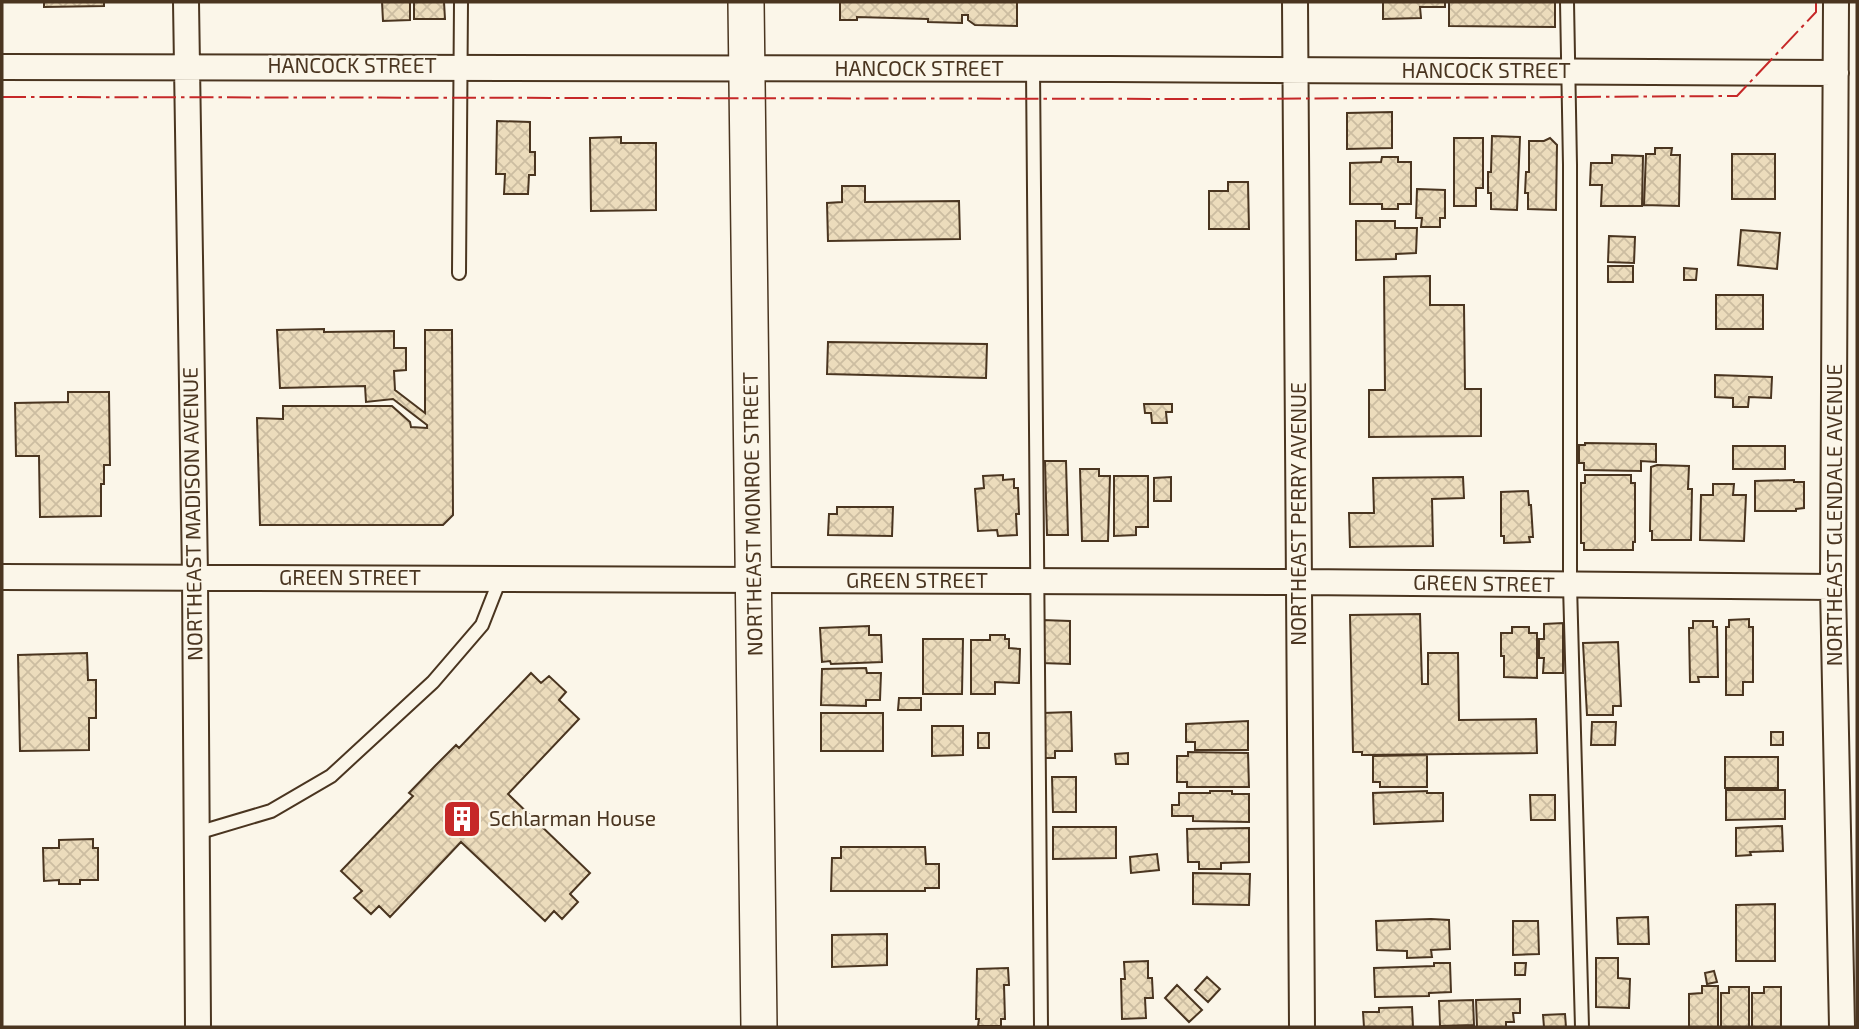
<svg xmlns="http://www.w3.org/2000/svg" width="1859" height="1029" font-family="'Exo 2',sans-serif">
<style>
.building{fill:url(#building-cross-hatch);stroke:#4a3520;stroke-width:2}
.lines{fill:none;stroke-linecap:round;stroke-linejoin:round}
.lane-casing{stroke:#4a3520;stroke-width:16}
.street-casing{stroke:#4a3520;stroke-width:28}
.secondary-casing{stroke:#4a3520;stroke-width:38}
.lane{stroke:#fbf6e9;stroke-width:12}
.street{stroke:#fbf6e9;stroke-width:24}
.secondary{stroke:#fbf6e9;stroke-width:35}
.power{stroke:#c62828;stroke-width:2;stroke-dasharray:24 5 3.5 5;stroke-linecap:butt}
.labels{text-anchor:middle;stroke-width:5;stroke-linejoin:round;paint-order:stroke}
.street-label{font-size:21px;fill:#4a3520;stroke:#fbf6e9}
.poi-label{font-size:21px;fill:#4a3520;stroke:#fbf6e9;text-anchor:start}
</style>
<defs>
<pattern id="building-cross-hatch" width="8" height="8" patternUnits="userSpaceOnUse" patternTransform="scale(1.75)"><rect width="8" height="8" fill="#ecdcbc"/><path d="M0 0l8 8M0 8l8-8" fill="none" stroke="#ccbda1"/></pattern>
</defs>
<rect width="100%" height="100%" fill="#fbf6e9"/>
<!-- building -->
<path class="building" d="M44,2H104V6L44,7Z
M382,2H410V20L383,21Z
M414,2H444L445,19H414Z
M840,2H1017V26L975,25L968,20V15H962V23L928,22V19L857,17V20H840Z
M1383,2H1445V7H1420L1421,18L1383,19Z
M1449,2H1555V27L1449,26Z
M1392,112V148L1347,149V113Z
M497,121L530,122V152H535V175H529L528,194H504L505,174H496Z
M1492,136L1520,137L1517,210L1491,209V193H1488V172H1491Z
M621,137V143H656V210L591,211L590,138Z
M1454,138H1483V188H1476V206H1454Z
M1550,138L1557,145L1556,210L1528,209V193H1525L1526,172H1529V141H1544Z
M1655,148H1672L1671,155H1680L1679,206L1644,205L1646,154H1655Z
M1732,154H1775V199H1732Z
M1612,155L1643,156L1642,206H1601L1602,185H1590L1591,163H1612Z
M1382,157H1398V162H1411V204H1398V209H1382V204H1350V163L1381,162Z
M1228,182H1248L1249,229H1209V191H1228Z
M842,186H865V202L959,201L960,239L828,241L827,203L842,202Z
M1417,189L1445,190V218H1440V227H1421L1422,218H1416Z
M1356,221H1395V228H1417L1416,253L1396,254V259L1356,260Z
M1741,230L1780,233L1777,269L1738,265Z
M1609,236L1635,237L1634,263L1608,262Z
M1608,266H1633V282H1608Z
M1684,268L1697,269L1696,280H1684Z
M1430,276V305H1464L1465,389H1481V436L1369,437V390H1385L1384,277Z
M1716,295H1763V329H1716Z
M324,329V332L394,331V348H406V370L394,371L395,390L425,413V330H452L453,515L443,525H260L257,418L283,419V406H392L410,422L411,427L427,428V425L393,399L366,402L365,386L280,388L277,330Z
M828,342L987,344L986,378L827,374Z
M1715,375L1772,377L1771,398L1749,397L1748,407H1733V398L1715,397Z
M68,392H109L110,465H104V484H101V516L40,517L39,456H16L15,403L68,402Z
M1144,404H1172V412H1166L1167,423H1152L1151,413H1145Z
M1585,443L1656,444V462L1641,461V471L1584,470V463H1579V445H1585Z
M1733,446H1785V469H1733Z
M1045,461H1066L1068,535H1047Z
M1657,465L1689,466L1688,489H1692L1691,540H1652V531H1650L1651,467Z
M1080,469H1099V476H1110L1108,541H1082Z
M1003,475V480L1014,479V488H1018L1019,514H1016L1017,535L998,536L997,530L978,531L975,489L984,488L983,476Z
M1585,475H1631V483H1635V542H1633V550H1584V543H1581V483H1585Z
M1114,476H1148V527H1136V535L1114,536Z
M1171,477V501H1154V478Z
M1463,477L1464,498L1432,499L1433,546L1350,547L1349,513H1374L1373,478Z
M1794,480V482H1804V508L1796,509V511H1755V481Z
M1713,484H1734L1733,495H1746L1744,541L1700,540L1701,495H1713Z
M1528,491L1529,505H1531L1533,537H1529L1530,542L1504,543V536H1501V492Z
M837,507H893L892,536L828,535L829,514H837Z
M1420,614L1422,684H1428V653H1458L1459,720L1536,719L1537,753L1362,755V752H1353L1350,615Z
M1749,619V627H1753V682H1743V695H1726V627H1729V620Z
M1042,620L1070,621V664L1041,663Z
M1693,621H1713V627H1717L1718,677H1698L1699,682H1690L1689,628H1693Z
M1563,623V673H1543L1544,658H1539V639H1544V624Z
M869,626V635H881L882,662L831,664L830,661L822,662L820,628Z
M1512,627H1529V633H1537V678L1504,677V656H1501V633H1512Z
M990,635H1005V639H1009V648L1020,649L1019,683L995,682V694H971V640H990Z
M923,639H963L962,694H923Z
M1618,642L1621,706H1613V715H1587L1583,643Z
M87,653L88,680H96V718H89V750L20,751L18,655Z
M866,668L867,673H881L880,700H866V706L821,705L822,669Z
M531,673L541,683L549,676L566,692L559,700L579,719L508,794L590,873L570,894L578,902L562,919L554,911L545,921L461,842L390,917L379,906L371,914L354,898L362,891L341,871L413,796L409,793L435,766L456,745L459,748Z
M899,698H921V710H898Z
M1071,712L1072,751H1055V758H1043V713Z
M821,713H883V751H821Z
M1248,721V750H1195V742H1186V724Z
M1592,722H1616L1615,745H1591Z
M932,726H963V755L932,756Z
M1771,732H1783V745H1771Z
M978,733H989V748H978Z
M1188,752L1248,753L1249,787H1187V782H1177V756H1188Z
M1128,753V764H1116L1115,754Z
M1427,755V787H1380V782H1373V756Z
M1725,757H1778V788H1725Z
M1052,777H1076V812H1053Z
M1726,790H1785V819L1726,820Z
M1210,791H1232V794H1249V822L1193,821V816H1172V805H1179V793H1210Z
M1427,791V793H1443V821L1374,824L1373,793Z
M1530,795H1555V820H1531Z
M1782,826L1783,851L1750,852L1751,855L1736,856V828Z
M1053,827H1116V858L1053,859Z
M1249,828V862L1221,863V869H1199V862H1188L1187,829Z
M93,839V848H98V880H80V884H59V880L44,881L43,848H59V840Z
M841,847H925L926,864H939V888H925V891H831L832,858H841Z
M1157,854L1159,870L1131,873L1130,857Z
M1193,873L1250,874L1249,905L1193,904Z
M1775,904V961H1736V905Z
M1648,917L1649,944H1618L1617,918Z
M1431,919L1449,920L1450,949L1431,950L1432,957L1407,958V951L1377,950L1376,921Z
M1513,921H1538L1539,954L1513,955Z
M887,934V965L832,967V935Z
M1596,958H1618V978L1630,979L1629,1008L1596,1007Z
M1148,961V978H1152L1153,998H1145L1146,1018L1122,1019L1121,979H1125L1124,962Z
M1434,963H1450L1451,992L1429,993V996L1375,997L1374,968L1434,966Z
M1515,963H1526L1525,975H1515Z
M1008,968L1009,985H1004L1005,1019H1001V1026H978L979,1019H976L977,969Z
M1714,971L1717,982L1707,984L1705,973Z
M1207,977L1220,989L1208,1002L1195,990Z
M1177,985L1202,1010L1189,1022L1165,998Z
M1702,986H1718V1027H1689V994L1702,993Z
M1729,987H1749V1027H1721V993H1729Z
M1764,987H1781V1027H1752V993H1764Z
M1520,999V1013H1513L1514,1022H1506V1027H1477L1476,1000Z
M1473,1000L1474,1025L1440,1026L1439,1001Z
M1412,1007L1413,1027H1364L1363,1012H1379V1008Z
M1565,1014L1566,1027H1544L1543,1015Z"/>
<g class="lines">
<defs>
<path id="lane" d="M1567,2L1570,165V585L1582,1027
M1033,69L1041,1027
M459,273L461,2
M197,833L271,811L331,776L433,682L482,625L500,579"/>
<path id="street" d="M186,2L195,577L198,1027
M1295,2L1302,1027
M1836,2L1833,587L1842,1027
M2,67L1110,69L1836,73
M2,577L1300,582L1833,587"/>
<path id="secondary" d="M746,2L759,1027"/>
</defs>
<!-- lane casing -->
<use href="#lane" class="lane-casing"/>
<!-- street casing -->
<use href="#street" class="street-casing"/>
<!-- secondary casing -->
<use href="#secondary" class="secondary-casing"/>
<!-- lane -->
<use href="#lane" class="lane"/>
<!-- street -->
<use href="#street" class="street"/>
<!-- secondary -->
<use href="#secondary" class="secondary"/>
<!-- power -->
<path class="power" d="M2,97L1221,99L1737,96L1816,12V2"/>
</g>
<!-- icons -->
<defs>
<symbol id="building-square" viewBox="-11 -11 22 22"><rect x="-9" y="-9" width="18" height="18" rx="4" fill="#c62828" stroke="#fbf6e9"/><path d="M-4-6H4V6H1V3H-1V6H-4ZM-2.5-4.3h1.7v1.8h-1.7ZM.8-4.3h1.7v1.8H.8ZM-2.5-1h1.7V.8h-1.7ZM.8-1h1.7V.8H.8Z" fill="#fff"/></symbol>
</defs>
<g fill-rule="evenodd">
<use href="#building-square" x="440" y="797" width="44" height="44"/>
</g>
<g class="labels">
<!-- street labels -->
<g class="street-label">
<text x="352" y="73">HANCOCK STREET</text>
<text x="919" y="76">HANCOCK STREET</text>
<text x="1486" y="78">HANCOCK STREET</text>
<text transform="translate(193 514) rotate(-91)" y="7">NORTHEAST MADISON AVENUE</text>
<text transform="translate(753 514) rotate(-91)" y="7">NORTHEAST MONROE STREET</text>
<text transform="translate(1299 514) rotate(-90)" y="7">NORTHEAST PERRY AVENUE</text>
<text transform="translate(1835 515) rotate(-90)" y="7">NORTHEAST GLENDALE AVENUE</text>
<text x="350" y="585">GREEN STREET</text>
<text x="917" y="588">GREEN STREET</text>
<text transform="translate(1484 584) rotate(1)" y="7">GREEN STREET</text>
</g>
<!-- poi labels -->
<g class="poi-label">
<text x="489" y="826">Schlarman House</text>
</g>
</g>
<!-- border -->
<rect width="1859" height="1029" fill="none" stroke="#4a3520" stroke-width="7"/>
</svg>
